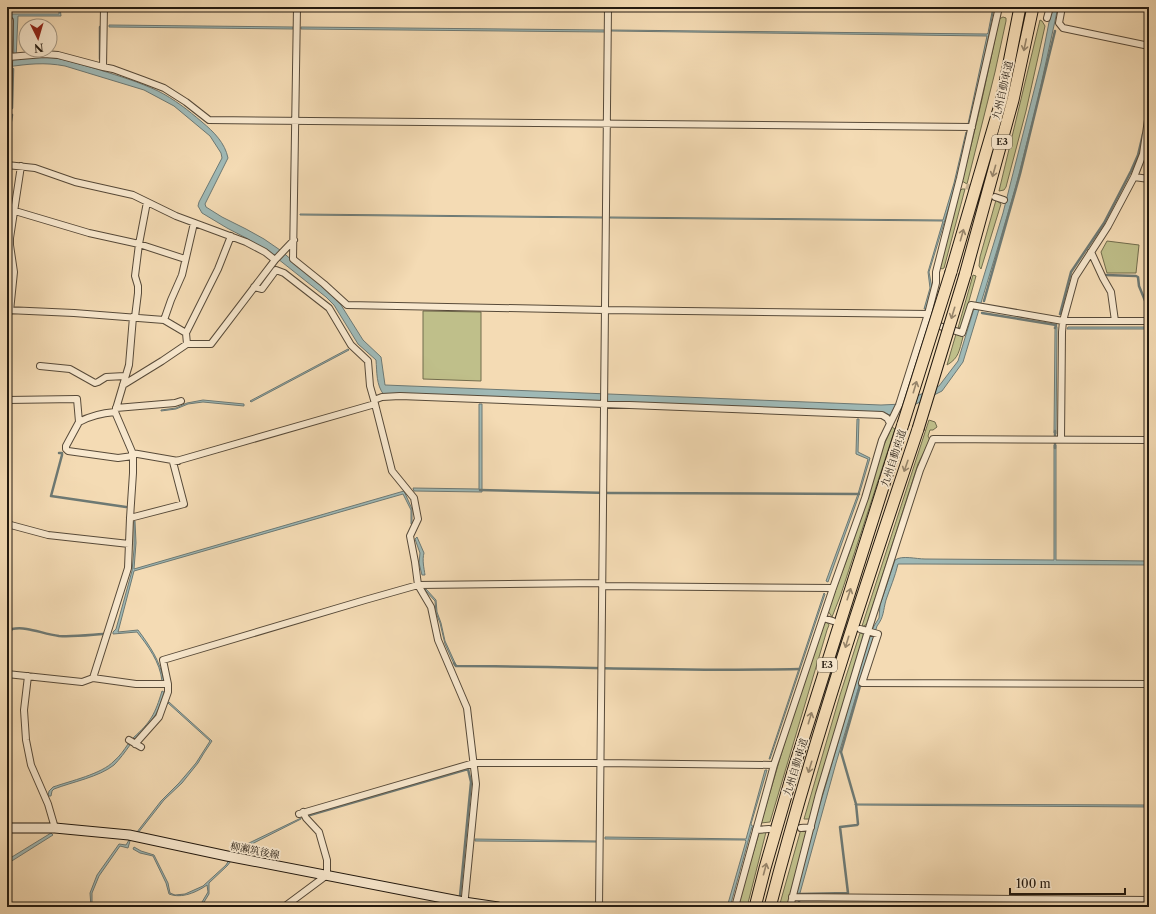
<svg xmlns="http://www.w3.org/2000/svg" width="1156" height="914" font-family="'Libre Caslon Text','Noto Serif JP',serif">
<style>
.green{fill:#bfbf8a;stroke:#716c4d}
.water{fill:#9fb9b6;stroke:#6d7974}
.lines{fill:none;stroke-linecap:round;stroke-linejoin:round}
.stream{stroke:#6d7974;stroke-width:2.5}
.minor-tunnel{stroke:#cab493;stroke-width:6;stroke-dasharray:6 3;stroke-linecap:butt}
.minor-casing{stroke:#574a39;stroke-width:8}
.secondary-casing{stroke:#231a10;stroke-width:11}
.motorway-casing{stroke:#231a10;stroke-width:13}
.minor{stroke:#f8e8ce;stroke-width:6}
.secondary{stroke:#f8e8ce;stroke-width:9}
.motorway{stroke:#f4dbb4;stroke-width:11}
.motorway-bridge-casing{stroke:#231a10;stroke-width:13;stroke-linecap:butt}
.motorway-bridge{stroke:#f4dbb4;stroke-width:11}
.oneway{stroke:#96846a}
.labels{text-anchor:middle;stroke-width:3.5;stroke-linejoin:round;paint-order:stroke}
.shield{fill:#f8e8ce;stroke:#635849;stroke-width:1}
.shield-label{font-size:9px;font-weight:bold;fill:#231a10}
.street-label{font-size:10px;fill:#231a10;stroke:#f8e8ce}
</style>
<rect width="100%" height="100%" fill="#f4dbb4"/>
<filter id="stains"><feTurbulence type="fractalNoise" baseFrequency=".005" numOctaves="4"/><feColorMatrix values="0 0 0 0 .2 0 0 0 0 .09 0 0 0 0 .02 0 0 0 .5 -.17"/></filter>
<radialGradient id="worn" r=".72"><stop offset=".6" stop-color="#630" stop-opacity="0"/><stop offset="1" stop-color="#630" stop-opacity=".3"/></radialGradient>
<!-- green -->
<path class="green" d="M1003,17L1006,18V21L995,72L967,184L962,181C976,128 988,74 999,19Z
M1040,20L1042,21L1045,26L1026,111L1006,187L1004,190L999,191Z
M962,189H965L944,268L942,269L939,267L959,192Z
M996,200L1001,204L981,269L979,266L980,257Z
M1107,241L1139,245L1136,273H1107L1101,252Z
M973,275L976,276L962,326L958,328Z
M423,311L481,312V381L423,379Z
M956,334L963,337C959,351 959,358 947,365Z
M929,420L935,422L937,427L933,430H930L928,436L930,440L918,464L867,624L864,626H862L876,583Z
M892,427L895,429L841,594L832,617L828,611L829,607L851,548L883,447Z
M827,622L829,625L827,630L770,822L761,823L786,738L823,624Z
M860,633L866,635L812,819H804L840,695Z
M801,829H806L805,842L788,907H779Z
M766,832L747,907H737L759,833Z"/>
<!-- water -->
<path class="water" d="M59,7H60L61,16H18L16,59C30,58 43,56 56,58C71,61 86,66 100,70C119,76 139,82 158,91C174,99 188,110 202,122C214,132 225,143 228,158L205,204L206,207L222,217L246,229L264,239L280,250L326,289L341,305L363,340L381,357L385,385L881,405L903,404L919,395L939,386L958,361L1003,213L1041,63L1052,7H1058L1038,99L1016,186L998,247L963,362L942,391L902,411L890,415L884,413L384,395C376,385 377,372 376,360L358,344L334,305L326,297L273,255L248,239L227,228L202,213L198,206L199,202L222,158L221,153L210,136L174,106L144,90L65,66C44,62 28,64 7,67V60L14,59L13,18H7V14H59Z
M993,7H994L982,72L970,124H968L987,36L611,31V30L987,34L988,33Z
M109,25L293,27V29L109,27Z
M301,27L605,30V32L301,29Z
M966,132H968L956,184L929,272L932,288L926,309H924L930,288L928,272L943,221L610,218V217L943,220L954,183Z
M300,214L602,217L603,218L300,215Z
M1056,325L1057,327L1056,434L1054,433L1055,330Z
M1068,327H1149V329H1067Z
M348,349L349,350L251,402L250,401Z
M203,400L244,404V406L203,402L188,404L176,409L161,411V410L176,408L187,403Z
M479,404H482V492L414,491L413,488L479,489Z
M857,419H859L858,452L870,458L858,498L828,582L826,581L858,494L868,459L856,454V452Z
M1054,445H1056V560L1149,561V565L921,564H898C895,577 890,588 886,600C883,611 884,617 877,626L836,763L800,893L794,894L869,636L874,626L879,618L880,605L895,560C902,555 916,559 925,559L1054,560Z
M404,491L412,509V524H411V510L403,494L134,571L118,632L138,630C150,646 160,661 164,681H162C160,662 148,646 137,632L113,634V632L116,629L132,571L134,549V521H135L136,543L134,569Z
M417,537L424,553C422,560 424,568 425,575H422L419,563L420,553L415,539Z
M426,589L436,600L437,612L441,623L445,641L456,665L455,666L445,644L440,623L436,613L435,601L425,590Z
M824,593L825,594L770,759H769Z
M162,691L164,692C158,716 151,722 135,740L133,738C151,722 155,714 162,691Z
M169,702L212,741L204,753L198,763L182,783L164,800L138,833L137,832L161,801L179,783L196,763L210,741L168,703Z
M128,744L130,745C125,752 120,759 114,765C99,777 72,782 54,789L52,791L51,796H48L49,791L53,787C70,781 102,774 114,761C120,756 124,750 128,744Z
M765,770H767L751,824L752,826H754V827H752L730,907H727L746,841L745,840L605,839V837L746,839Z
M855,804L1149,805V807L855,805Z
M301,818V819L244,848L237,854L235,853L243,847L249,843Z
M51,833L53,835L7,864V860Z
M475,839L597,841V842L475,841Z
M129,840L130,841L128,848L120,846L99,876L92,893V907H91L90,893L97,875L119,844L126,845Z
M134,847L141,851L154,855L168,883L170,893L175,895L185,894L203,886L226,865L229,860L231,861L227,866L209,883V894L201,907H199L208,892L207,885C197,892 182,899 169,894L166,883L153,856L140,853L133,849Z"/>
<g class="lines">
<!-- stream -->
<path class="stream" d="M100,27V59
M1149,38L1147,51L1149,67
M12,108L13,69
M1146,114L1149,91
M7,143L12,115
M1105,275L1136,276L1138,277L1139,286L1146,303L1147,305H1149
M984,301L1020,174L1055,31
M982,313L1056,325L1055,328
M1060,314L1071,272L1104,223L1131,171L1138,155L1143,134
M1055,448V431
M59,453H62V455L51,496L126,507
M480,490L610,493L859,494
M7,636L12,629C28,626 42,634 59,636C73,637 89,635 103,634
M454,663L456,666C570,666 685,672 799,669
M310,815L468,769L471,782L460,896
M800,894L848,893L840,827L857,825L858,824L856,804L841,752L860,686
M799,901V907"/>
<!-- minor-tunnel -->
<path class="minor-tunnel" d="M966,186L977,190"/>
<defs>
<path id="minor" d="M297,7L293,259L324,284L347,305L605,310L928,314
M1062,7L1059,23L1063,28L1149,46
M1047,18L1050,7
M9,57L44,54L58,55L103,67L113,69L143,80L164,88L186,102L209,120L972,127
M103,67L104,7
M7,118L8,111L10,21
M7,165L35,168L75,182L133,195L176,216L246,242L265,252L275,260
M1134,177L1149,179
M995,197L1004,200
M15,211L89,233L139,244L185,259
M1091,252L1103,278L1111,292L1115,321
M254,287L262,289L276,270L284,273L329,308L351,345L368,361L370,386L374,400L382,397L400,396L882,415L887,418L890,423
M7,310L74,313L164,320L186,333L187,344
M10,311L14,272L10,245V238L21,166
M135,317L138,293V286L135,276L139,244L147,202
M164,320L171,300L182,275L194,223
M933,324L962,333L971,305L1063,321H1149
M186,333L218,269L231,236
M40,366L70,369L95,383L98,382L106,377L125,376
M123,385L162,361L187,344H211L275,260L294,240
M7,400L77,399L79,422L66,446V449L68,451L118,458L133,456
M374,400L392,471L414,498L418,519L410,536L415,562L418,585L431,607L438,640L467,708L476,784L464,907
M116,408L175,403L181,401
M79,422C90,416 102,413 115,412
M1061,439L1062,332L1063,321L1075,277L1108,226L1134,177L1143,154L1149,113
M132,453L178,461
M130,518L184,504L173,462L375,404
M7,524L48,535L129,544
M602,586L833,588
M823,618L833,621
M860,629L878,634L862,683L1149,684
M7,674L82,682L93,678L136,684H168
M28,676L24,710L26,740L31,765L48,804L55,828
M93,678L128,568L130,518L133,473V454L115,412L129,365L133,317
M129,740L141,747
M135,744L159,717L168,692V684L163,660L365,600L418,585L602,583
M299,814L474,763H601L774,765
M801,828L811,827
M756,830L769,829
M792,897L1149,900
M284,907L327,875V860L319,832L306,818L303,812
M599,907L608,7
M735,907L774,765L833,588L865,498L882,440L899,405L928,314L936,283V272L960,178L999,7
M790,907L819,794L868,631L920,470L933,439L1149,440
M1013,907V899"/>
<path id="secondary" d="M7,828H55L129,835L227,856L464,902L498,907"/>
<path id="motorway" d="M951,272L1002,98L1020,7
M965,275L1013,100L1033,7
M755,907L765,868L794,768L903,424
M770,907C812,745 865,587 918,429"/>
</defs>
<!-- minor casing -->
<use href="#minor" class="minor-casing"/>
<!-- secondary casing -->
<use href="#secondary" class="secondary-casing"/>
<!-- motorway casing -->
<use href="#motorway" class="motorway-casing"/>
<!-- minor -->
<use href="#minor" class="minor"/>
<!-- secondary -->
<use href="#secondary" class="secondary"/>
<!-- motorway -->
<use href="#motorway" class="motorway"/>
<defs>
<path id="motorway-bridge" d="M903,424L951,272
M918,429L965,275"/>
</defs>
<!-- motorway-bridge casing -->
<use href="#motorway-bridge" class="motorway-bridge-casing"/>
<!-- motorway-bridge -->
<use href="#motorway-bridge" class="motorway-bridge"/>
</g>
<!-- one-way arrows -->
<defs><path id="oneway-shaft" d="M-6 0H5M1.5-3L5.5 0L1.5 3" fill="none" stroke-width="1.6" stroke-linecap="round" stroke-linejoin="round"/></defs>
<g class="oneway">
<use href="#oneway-shaft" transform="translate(1025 45) rotate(102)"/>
<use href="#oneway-shaft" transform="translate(994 171) rotate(106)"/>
<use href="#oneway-shaft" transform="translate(962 235) rotate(-74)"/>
<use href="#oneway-shaft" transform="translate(953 313) rotate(107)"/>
<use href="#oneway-shaft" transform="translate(915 387) rotate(-73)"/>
<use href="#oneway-shaft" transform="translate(906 466) rotate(109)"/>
<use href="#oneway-shaft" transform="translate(849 594) rotate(-72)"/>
<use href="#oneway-shaft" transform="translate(847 642) rotate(107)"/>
<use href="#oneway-shaft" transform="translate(810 718) rotate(-73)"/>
<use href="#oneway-shaft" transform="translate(810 767) rotate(107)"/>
<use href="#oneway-shaft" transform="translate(765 869) rotate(-75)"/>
</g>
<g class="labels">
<!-- shield labels -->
<g class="shield">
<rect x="992" y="135" width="20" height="14" rx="3"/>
<rect x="817" y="658" width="20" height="14" rx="3"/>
</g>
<g class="shield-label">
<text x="1002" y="145">E3</text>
<text x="827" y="668">E3</text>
</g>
<!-- street labels -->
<g class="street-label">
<text transform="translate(1002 90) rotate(-77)" y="4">九州自動車道</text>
<text transform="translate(893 458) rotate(-72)" y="4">九州自動車道</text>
<text transform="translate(795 767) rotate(-73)" y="4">九州自動車道</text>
<text transform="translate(255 850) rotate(11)" y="4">柳瀬筑後線</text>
</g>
</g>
<!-- margin -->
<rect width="1156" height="914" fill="none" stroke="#f4dbb4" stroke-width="24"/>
<rect x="8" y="8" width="1140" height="898" fill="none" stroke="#231a10" stroke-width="2"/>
<rect x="12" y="12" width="1132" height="890" fill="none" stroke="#231a10"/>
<!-- north arrow -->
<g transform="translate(38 38) rotate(175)"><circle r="19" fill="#f8e8ce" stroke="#a39682"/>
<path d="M0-3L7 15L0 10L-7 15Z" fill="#8f2418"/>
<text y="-6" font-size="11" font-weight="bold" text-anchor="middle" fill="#231a10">N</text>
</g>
<!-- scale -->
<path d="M1010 888v6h115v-6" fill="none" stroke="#231a10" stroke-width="2"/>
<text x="1016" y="888" font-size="12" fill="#231a10" stroke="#f8e8ce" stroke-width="3" paint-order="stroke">100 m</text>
<rect width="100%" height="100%" filter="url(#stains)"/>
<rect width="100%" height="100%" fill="url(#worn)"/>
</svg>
